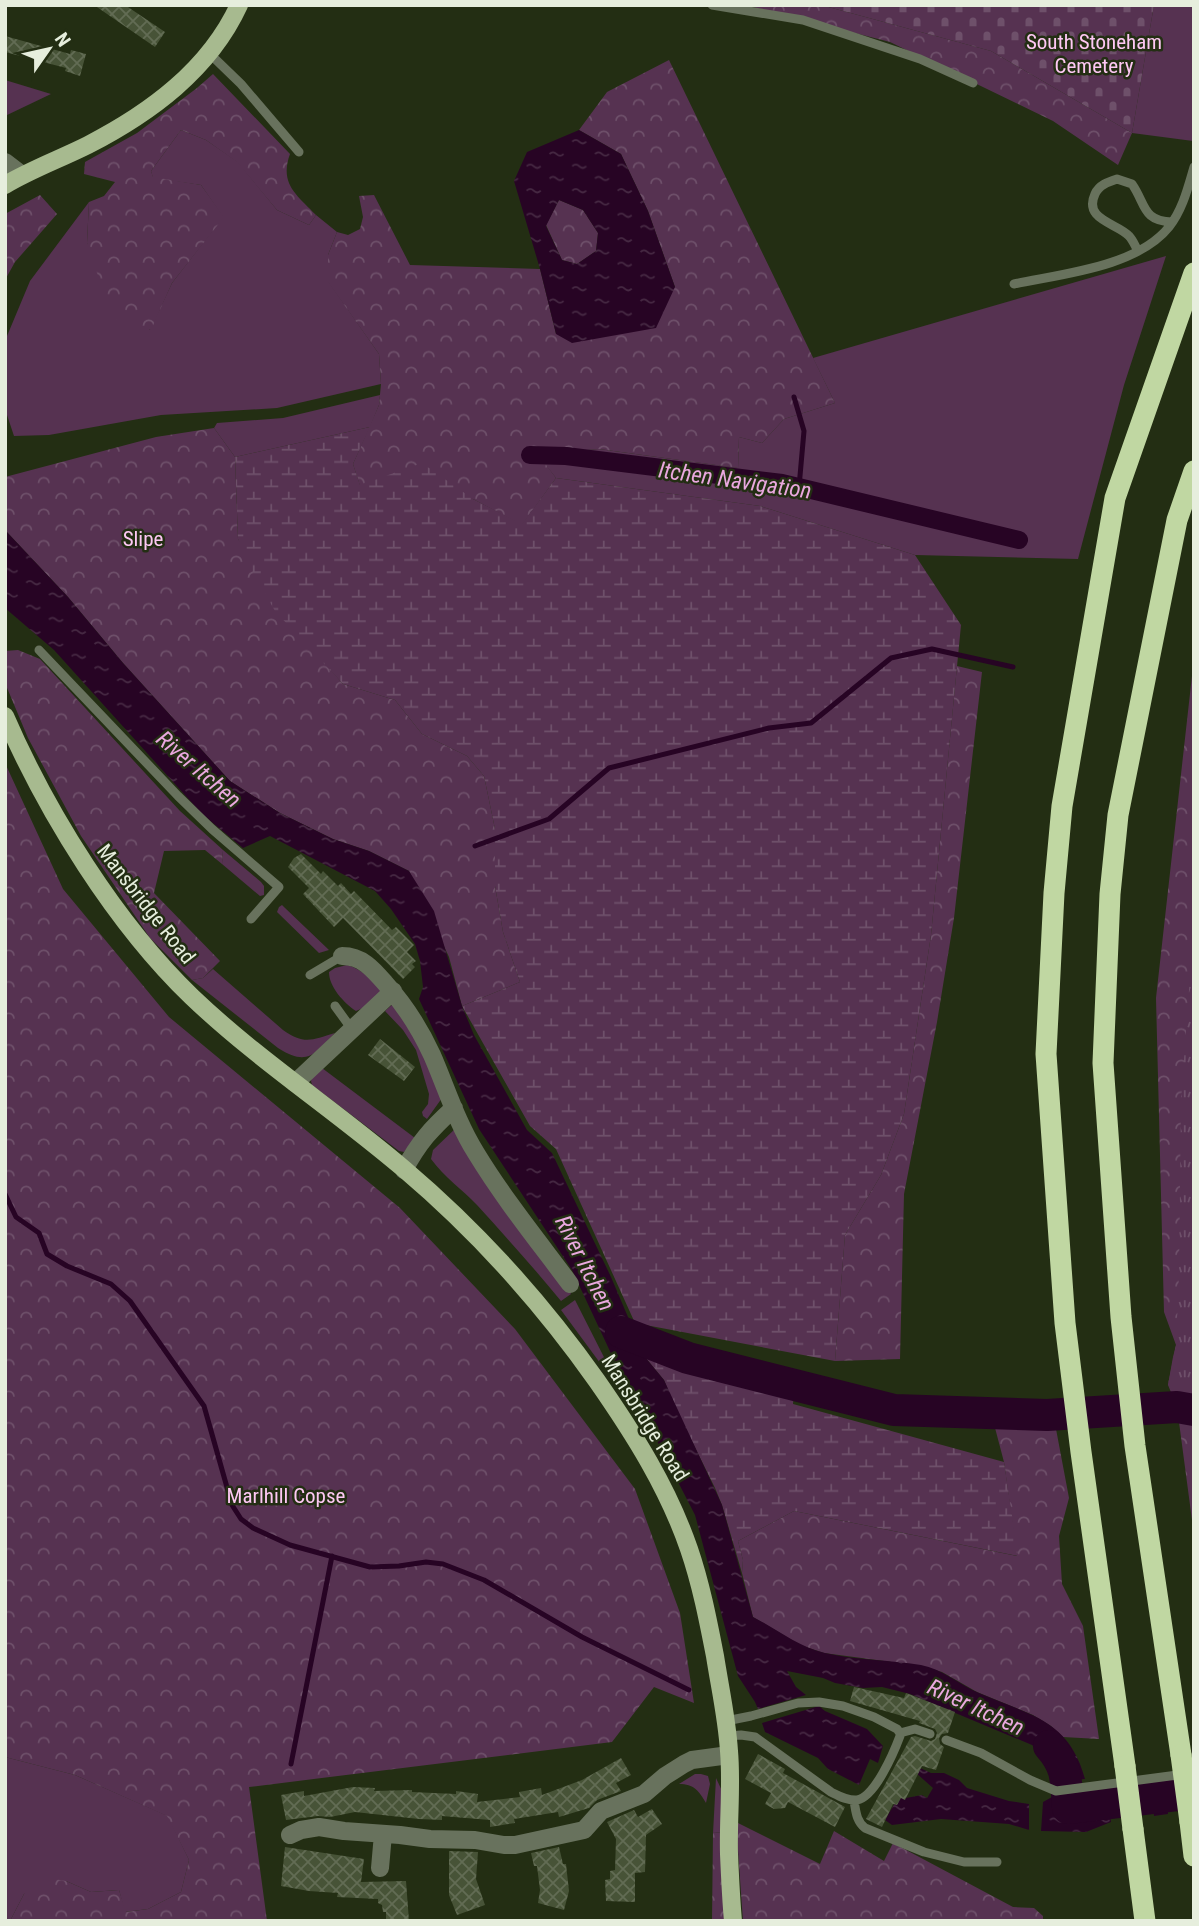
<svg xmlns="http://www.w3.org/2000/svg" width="1199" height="1926" font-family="'Roboto Condensed',sans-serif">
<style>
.green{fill:#563251}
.forest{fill:url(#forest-crowns)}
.wetland{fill:url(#wetland-marsh)}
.cemetery{fill:url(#cemetery-stones)}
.park{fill:url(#park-tufts)}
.water{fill:url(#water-ripples);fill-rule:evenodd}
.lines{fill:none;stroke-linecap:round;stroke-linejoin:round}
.stream{stroke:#270424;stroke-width:5}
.canal{stroke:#270424;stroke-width:18}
.river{stroke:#270424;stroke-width:32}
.building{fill:url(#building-cross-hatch)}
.lane{stroke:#68725d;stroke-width:9}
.street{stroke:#68725d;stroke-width:18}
.primary{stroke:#a7ba8f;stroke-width:18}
.highway{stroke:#c0d7a2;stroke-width:21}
.highway-bridge{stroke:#c0d7a2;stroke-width:21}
.labels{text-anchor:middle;stroke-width:5;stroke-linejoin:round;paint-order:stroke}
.park-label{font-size:21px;fill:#fec8f4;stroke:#232e13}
.street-label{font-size:21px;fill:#e6eedd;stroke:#232e13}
.water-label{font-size:23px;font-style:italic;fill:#eaa8df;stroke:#232e13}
</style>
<defs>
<pattern id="forest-crowns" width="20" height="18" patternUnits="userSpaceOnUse" patternTransform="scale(1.75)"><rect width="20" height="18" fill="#563251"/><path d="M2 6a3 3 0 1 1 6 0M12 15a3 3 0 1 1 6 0" fill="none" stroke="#6e506a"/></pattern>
<pattern id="wetland-marsh" width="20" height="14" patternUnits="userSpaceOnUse" patternTransform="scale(1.75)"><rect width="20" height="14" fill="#563251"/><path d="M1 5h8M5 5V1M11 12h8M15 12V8" fill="none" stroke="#6e506a"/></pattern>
<pattern id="cemetery-stones" width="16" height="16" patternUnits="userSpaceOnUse" patternTransform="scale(1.75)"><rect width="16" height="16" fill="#563251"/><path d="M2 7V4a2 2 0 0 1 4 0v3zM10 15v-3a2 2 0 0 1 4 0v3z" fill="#6e506a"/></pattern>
<pattern id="park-tufts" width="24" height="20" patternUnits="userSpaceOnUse" patternTransform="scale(1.75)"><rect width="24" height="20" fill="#563251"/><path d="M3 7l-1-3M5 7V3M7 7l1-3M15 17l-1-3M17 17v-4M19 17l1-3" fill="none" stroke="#6e506a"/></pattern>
<pattern id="water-ripples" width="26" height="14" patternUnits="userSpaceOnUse" patternTransform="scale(1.75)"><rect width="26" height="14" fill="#270424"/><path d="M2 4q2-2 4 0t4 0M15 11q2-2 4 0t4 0" fill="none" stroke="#462943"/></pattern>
<pattern id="building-cross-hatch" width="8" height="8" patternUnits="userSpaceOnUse" patternTransform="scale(1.75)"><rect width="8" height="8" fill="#475337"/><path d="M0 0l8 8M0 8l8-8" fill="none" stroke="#626c54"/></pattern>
</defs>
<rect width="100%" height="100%" fill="#232e13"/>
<!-- green -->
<path class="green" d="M1154,5H1194L1193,141L1132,133Z
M5,80L51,94L5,116Z
M181,130L206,140L238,162L277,210L309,225L316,215L337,232L328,255V281L379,354L381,384L277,408L161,415L49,435L14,436L5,409L7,336L30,281L89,202L87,243L150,330L172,283L223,217L201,185L153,178L151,171Z
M1166,256L1124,385L1078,559L915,555L760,506L556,478L537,454L599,449L738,468L739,437L762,443L784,419L835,403L813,358Z
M380,395L379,405L370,427L235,457L214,428L217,423L283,418Z
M223,850L261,882L264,886V895L260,896L222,864Z
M282,905L284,907L329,950L319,953L277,912L279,907Z
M347,965C362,969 372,980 383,990L363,1008L356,1011C344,1003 329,987 329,972L335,968Z
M213,969L283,1030C304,1045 312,1040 335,1033C314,1054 308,1067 278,1048L192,980L203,978Z
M394,1003L410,1023L442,1098L427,1119L423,1116L422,1112L428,1104L429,1094L416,1050L403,1030L385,1011Z
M322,1068L415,1138L404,1152L399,1151L312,1085L311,1081L312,1077Z
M457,1127L567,1286L571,1294L561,1301C534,1268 506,1237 477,1205C462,1189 445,1178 431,1159L433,1150Z
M575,1300L611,1371L603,1367L561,1310Z
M5,1757L75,1775L168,1816L189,1860L181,1892L148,1909L125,1912L119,1890L91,1892L66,1881L24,1894L10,1921H5Z
M695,1774H701L708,1776L710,1784L706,1803C699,1791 694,1784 679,1784Z
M716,1778L723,1793V1832L713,1833Z"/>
<!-- forest -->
<path class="forest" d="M745,5H821L991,51L1132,133L1118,165L1053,121L890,42Z
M669,60L835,403L784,419L762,443L739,437L738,468L599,449L538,454L556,478L522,525L473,499L360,486L353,464L379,405L381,384L379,354L328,282V255L337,232L348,235L360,229L363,217L359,196L374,195L410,265L540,269L556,334L675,287L648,211L621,154L579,130L607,92Z
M213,74L290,154C279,184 297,195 316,215L309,225L277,210L237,162L206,140L181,130L151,171L153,177L201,185L224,217L172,283L151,330L112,318L87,243L89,202L104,196L115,182L84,174L85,162L137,133L197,88Z
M40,195L57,214L15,262L5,280V214Z
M559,200L583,210L598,233L596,251L577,264L562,260L546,225Z
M214,428L235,457L238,539L314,651L343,684L395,700L422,734L467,756L484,776L495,829V886L503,932L520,982L462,1006L449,957L409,871L369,851L333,839L280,813L230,781L123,663L68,597L5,530V477L156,437Z
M18,650L40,659L180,811L223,850L222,864L205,850L164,851L154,893L220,961L203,978L192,980L150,938L81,836L28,738L5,683V651Z
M1194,658V1362L1173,1357L1176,1345L1164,1312L1156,998Z
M957,666L982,672L954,918L937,1022L904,1194L900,1359L835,1361L845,1235L881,1175L904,1114L931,935Z
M5,763L63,889L169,1017L400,1208L515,1329L635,1489L680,1613L694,1703L654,1687L612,1742L249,1787L267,1921H10L24,1894L42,1877L66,1881L91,1892L119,1890L126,1912L148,1909L181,1892L189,1860L167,1816L75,1775L5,1757Z
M1177,1407L1194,1410V1535Z
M994,1424L1056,1429L1069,1498L1059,1536L1062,1584L1083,1626L1099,1739L1063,1737L1051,1726L1033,1715L977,1692L942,1672L922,1666L824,1653L800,1645L753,1617L742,1573L743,1560L738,1541L794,1511L1017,1556L1004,1462Z
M736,1822L820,1864L834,1831L884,1861L893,1843L1013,1907L1034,1908L1043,1916V1921H743Z
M723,1832L725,1921H712L713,1833Z"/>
<!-- wetland -->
<path class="wetland" d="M370,427L353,464L360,485L422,463L473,499L522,524L556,478L760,506L915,555L961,625L931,935L904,1114L881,1175L845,1235L835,1361L635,1323L556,1149L530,1126L462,1006L520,982L503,932L495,886V829L484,776L467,756L422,734L395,700L343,684L275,611L251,569L238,539L235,457Z
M647,1354L665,1362L794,1391L793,1404L1004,1462L1018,1556L794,1511L738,1541L743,1560L742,1573L722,1505L715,1488L675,1407L664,1380L645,1357Z
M1173,1357L1194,1362V1410L1177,1407L1168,1385Z"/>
<!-- cemetery -->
<path class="cemetery" d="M821,5H1154L1132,133L991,51Z"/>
<!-- park -->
<path class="park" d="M1194,921V1401L1168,1385L1176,1345L1179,1274L1181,1101Z"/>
<!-- water -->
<path class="water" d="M579,130L621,154L648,211L675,287L656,328L572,343L556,334L540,269L514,181L527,152ZM559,200L583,210L598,233L596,251L577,264L562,260L546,226Z
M5,530L68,597L123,663L230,781L280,813L333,839L369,851L409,871L434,911L462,1006L474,1035L527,1130L552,1153L611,1277L645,1357L664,1380L722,1505L753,1617C777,1629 798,1647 825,1653C856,1660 889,1660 921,1665C942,1669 959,1684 979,1693C1029,1715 1069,1719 1085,1779L1056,1782L1045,1757L1032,1745L910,1694L882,1687L863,1688L835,1683L823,1678L787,1671L796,1687L806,1695L758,1709L755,1702L738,1676L695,1515L620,1369L615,1362L572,1270L479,1129L419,999L423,987L420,961L415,944L391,909L375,891L270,836L243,848L202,814L54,650L5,608Z
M819,1706L825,1711L867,1729L883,1746L878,1763L870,1759L859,1785L828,1769L818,1758L765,1732L762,1723Z
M918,1767L931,1773H944L959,1780L967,1788L1009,1801L1029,1804V1830L1009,1824L941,1819L892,1825L885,1820L899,1796L906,1798L922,1795L927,1798L933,1788L916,1773Z
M1164,1783L1168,1814L1154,1816L1150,1785Z
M1083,1790L1088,1798L1092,1791L1106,1792L1111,1822L1086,1832L1041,1831L1043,1802L1061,1792Z"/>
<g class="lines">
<!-- stream -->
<path class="stream" d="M794,397L804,431L799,487
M475,846L549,819L609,768L769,728L811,723L891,658L932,649L1013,667
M5,1194L16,1217L39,1233L47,1254L67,1266L111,1284L130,1301L204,1406L232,1505L241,1519L253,1528L290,1545L370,1567L399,1566L426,1562L443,1564L484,1580L582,1637L689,1690
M291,1764L332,1556"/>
<!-- canal -->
<path class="canal" d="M530,455L566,456L782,483L1019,540"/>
<!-- river -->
<path class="river" d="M621,1332L688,1358L894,1410L1047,1415L1177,1407L1194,1410
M1049,1746C1068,1767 1066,1782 1068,1808L1194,1793"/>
</g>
<!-- building -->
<path class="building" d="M94,5H125L165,32L155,47Z
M5,36L70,54L71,50L86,54L80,76L65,71L66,68L5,52Z
M301,854L321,874L323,871L338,886L341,883L351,894L354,891L392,930L396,927L414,945L407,952L416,961L412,964L415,967L403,979L343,918L334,927L303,894L309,888L288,867L294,858Z
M380,1039L415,1067L404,1081L368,1055Z
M854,1687L904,1698L906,1693L955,1712L948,1733L942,1734L939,1738L940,1744L944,1747L936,1770L922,1766L905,1800L901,1798L897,1805L893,1804L882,1827L866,1819L911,1737L915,1736L931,1741L935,1739L937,1733L935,1729L919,1723L920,1721L850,1701Z
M758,1754L785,1769L783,1773L845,1807L835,1827L788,1802L785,1808L774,1809L765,1804L771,1793L745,1779Z
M621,1758L631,1775L616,1783L621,1791L597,1800L589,1808L559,1817L558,1812L514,1819L515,1823L490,1827V1820L442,1816V1820L419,1819L355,1812L330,1817L318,1816L286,1820L281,1795L304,1791V1796L353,1787L375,1788L374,1791L412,1790V1792L456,1794V1791L478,1794L477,1802L520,1797L519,1792L541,1788L542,1795L582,1780Z
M652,1809L662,1824L646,1835L645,1872L635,1873V1902L606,1901L605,1880L610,1879V1871L615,1870L616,1839L607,1822L634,1810L638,1817Z
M285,1847L364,1859L361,1882L406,1881L409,1921H386V1912H383L382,1905L378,1903V1899L337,1897L338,1893L309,1891L281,1886Z
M559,1847L563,1864H566L569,1891L564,1910L538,1903L540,1890L537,1866H534L531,1853Z
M449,1851L478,1852L476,1879L485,1905L457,1915L449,1895Z"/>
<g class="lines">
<!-- lane -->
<path class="lane" d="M712,5L803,20L920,59L973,83
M210,54L241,84L299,152
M1138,251C1135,246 1133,240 1129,236C1117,223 1083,220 1095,194C1099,185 1108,182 1117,179L1132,184C1146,204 1142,221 1172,222
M1014,284C1061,274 1137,267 1169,227C1183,209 1188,187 1194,167
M39,650L178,796L212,829L279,887L251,919
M310,975L342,956
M335,1006L351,1028
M726,1721L751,1716L798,1703L819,1702L843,1706L874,1717L897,1729L900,1733V1736C894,1752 875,1797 857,1800C848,1801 839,1796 831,1792L755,1737L741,1735L728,1736
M900,1733L915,1729L930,1734
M946,1740L981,1753L1030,1780L1056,1791L1185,1774
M854,1801C856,1811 856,1821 865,1828L924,1852L964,1862H997"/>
<!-- street -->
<path class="street" d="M5,162L22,175
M342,956C362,956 373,969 385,983C404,1004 420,1029 432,1055C446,1087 457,1123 476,1153C504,1199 538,1241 570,1284
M295,1083L393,991
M404,1170C419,1142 431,1129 454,1108
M290,1835L301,1830L319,1827L344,1831L400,1835L430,1839L475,1840L504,1845H515L584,1830L601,1811L644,1794L665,1776L684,1764L692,1760L729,1755
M380,1868L383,1834"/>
<!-- primary -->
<path class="primary" d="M5,185C32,169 60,159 88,145C150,113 209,70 239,5
M5,716C47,813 116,924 192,997C258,1060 335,1110 404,1169C477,1231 542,1303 597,1381C634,1434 668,1488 689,1549C701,1584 708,1620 715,1656C720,1688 727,1719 729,1751C732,1785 728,1820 729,1854C730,1877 731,1899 733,1921"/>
<!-- highway -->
<path class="highway" d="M1181,1755L1135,1446L1121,1317L1103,1063L1110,894L1118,815L1177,520L1194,471
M1125,1766L1081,1452L1065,1323L1046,1054L1054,893L1062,806L1115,498L1194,273
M1190,1822L1194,1856
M1133,1829L1145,1921"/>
<!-- highway-bridge -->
<path class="highway-bridge" d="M1181,1755L1190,1822
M1125,1766L1133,1829"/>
</g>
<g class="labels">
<!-- park labels -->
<g class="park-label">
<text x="1094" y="49">South Stoneham<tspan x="1094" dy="24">Cemetery</tspan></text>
<text x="143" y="546">Slipe</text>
<text x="286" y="1503">Marlhill Copse</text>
</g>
<!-- street labels -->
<g class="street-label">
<text transform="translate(146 904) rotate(52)" y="7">Mansbridge Road</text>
<text transform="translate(645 1418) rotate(58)" y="7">Mansbridge Road</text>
</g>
<!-- water labels -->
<g class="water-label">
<text transform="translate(735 480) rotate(8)" y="8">Itchen Navigation</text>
<text transform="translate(199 769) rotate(41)" y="8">River Itchen</text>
<text transform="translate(585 1263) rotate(63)" y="8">River Itchen</text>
<text transform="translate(976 1707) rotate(25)" y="8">River Itchen</text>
</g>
</g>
<!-- border -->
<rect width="1199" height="1926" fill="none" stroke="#e6eedd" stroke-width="14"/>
<!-- north arrow -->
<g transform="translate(49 49) rotate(56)" stroke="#232e13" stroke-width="5" paint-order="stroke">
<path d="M0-5L12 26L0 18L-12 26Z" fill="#e6eedd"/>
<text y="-10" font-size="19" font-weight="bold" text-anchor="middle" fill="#e6eedd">N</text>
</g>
</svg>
